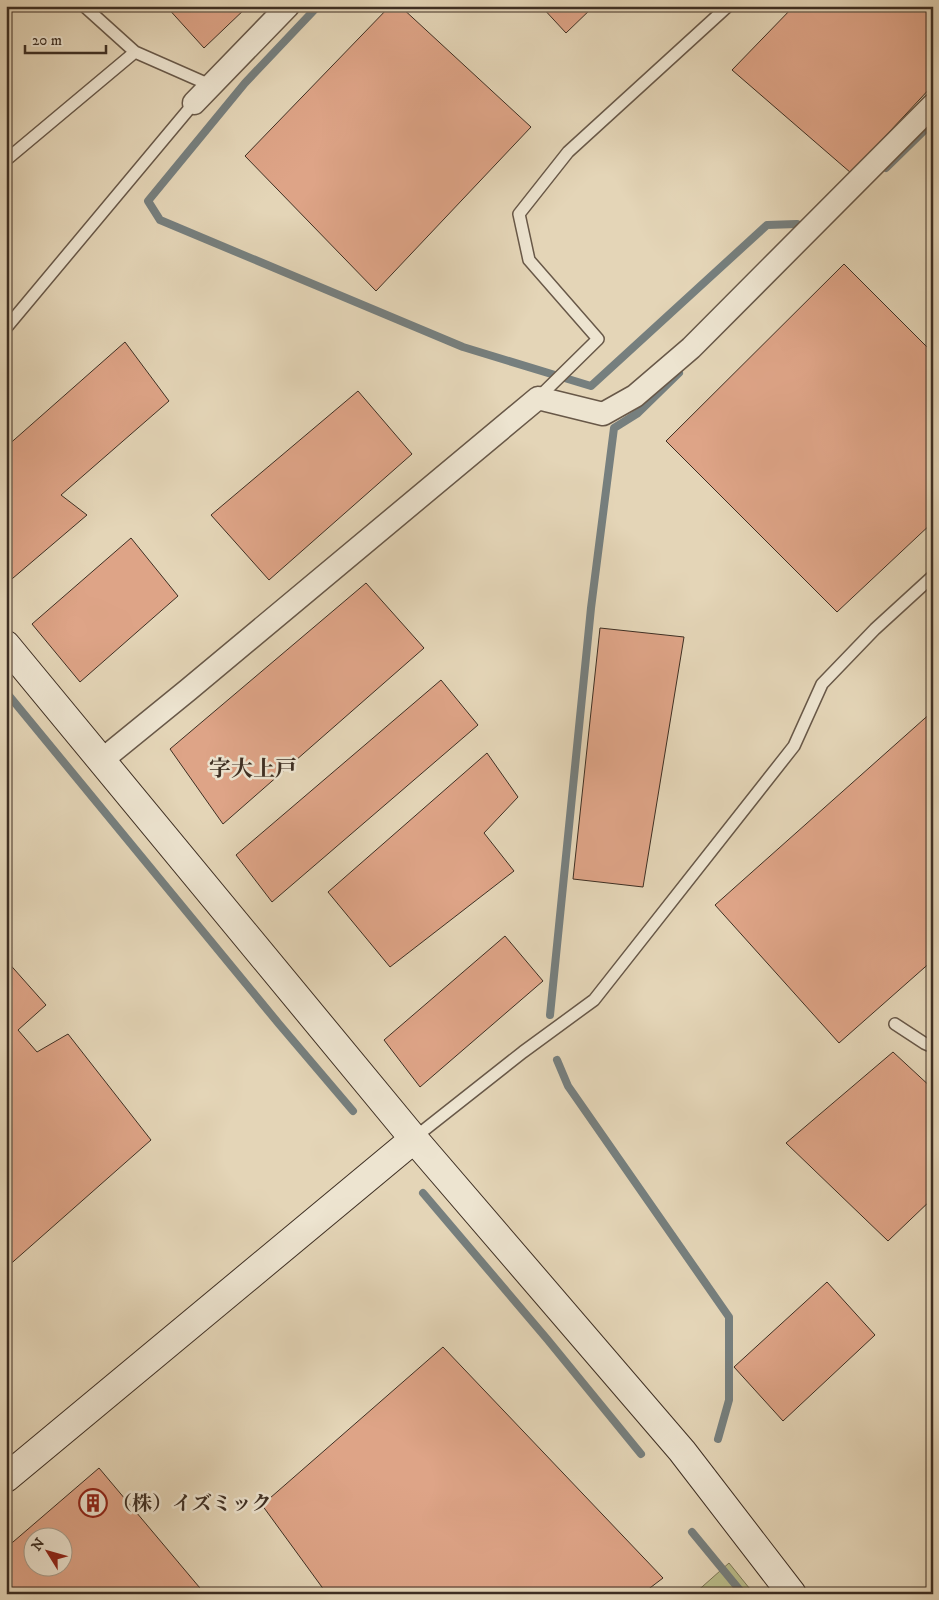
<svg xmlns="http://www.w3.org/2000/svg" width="939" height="1600" font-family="'IM FELL DW Pica','Noto Serif JP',serif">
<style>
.green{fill:#b9bc8a;stroke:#7c7656}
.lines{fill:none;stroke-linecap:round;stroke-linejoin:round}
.stream{stroke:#767f7e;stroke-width:8}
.building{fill:#dea487;stroke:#3e2f23;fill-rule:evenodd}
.lane-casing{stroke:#685848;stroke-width:14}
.street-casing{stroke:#685848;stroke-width:25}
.secondary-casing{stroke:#3e2f23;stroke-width:30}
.lane{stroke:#ede4d0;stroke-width:11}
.street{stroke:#ede4d0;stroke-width:22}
.secondary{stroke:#ede4d0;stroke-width:28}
.labels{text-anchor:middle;stroke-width:5;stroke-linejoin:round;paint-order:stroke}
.poi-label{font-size:20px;font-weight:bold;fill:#3e2f23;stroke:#ede4d0;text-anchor:start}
.quarter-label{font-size:22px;font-weight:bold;fill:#3e2f23;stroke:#ede4d0}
</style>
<rect width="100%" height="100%" fill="#e4d5b7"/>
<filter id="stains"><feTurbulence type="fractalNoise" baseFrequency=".004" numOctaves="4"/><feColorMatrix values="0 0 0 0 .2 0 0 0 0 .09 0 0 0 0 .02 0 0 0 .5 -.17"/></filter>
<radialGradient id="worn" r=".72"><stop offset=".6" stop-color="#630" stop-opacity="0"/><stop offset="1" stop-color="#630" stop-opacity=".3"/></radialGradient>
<!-- green -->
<path class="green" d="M729,1563L754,1594H694Z"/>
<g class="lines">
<!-- stream -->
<path class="stream" d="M318,6L245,83L148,201L160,220L463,347L591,386L767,225L797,224
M886,168L933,122
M6,692L279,1024L353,1111
M550,1015L591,608L614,428L638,413L679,373
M557,1060L568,1086L729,1317V1400L718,1439
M423,1193L547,1339L641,1454
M692,1532L743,1594"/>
</g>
<!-- building -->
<path class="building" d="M166,6H248L204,48Z
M390,6H400L531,127L376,291L245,156Z
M541,6H594L566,33Z
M794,6H933V85L851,173L732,70Z
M844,264L933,353V522L837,612L666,441Z
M125,342L169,401L61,495L87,515L6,584V447Z
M358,391L412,454L269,580L211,515Z
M131,538L178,596L80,682L32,624Z
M366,583L424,648L223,824L170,749Z
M600,628L684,637L643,887L573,879Z
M441,680L478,725L272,902L236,855Z
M933,711V960L839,1043L715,905Z
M487,753L518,797L484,833L514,871L390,967L328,892Z
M505,936L543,981L420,1087L384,1040Z
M6,960L46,1005L18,1030L37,1052L68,1034L151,1140L6,1268Z
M893,1052L933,1089V1198L888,1241L786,1143Z
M827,1282L875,1335L783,1421L734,1367Z
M443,1347L663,1578L642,1594H327L262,1505Z
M99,1468L205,1594H6V1548ZM32,1538H62V1568H32Z"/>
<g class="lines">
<defs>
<path id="lane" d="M84,6L135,52L210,85
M6,160L135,52
M6,328L194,103
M538,398L598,339L529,260L519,214L568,152L728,6
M895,1024L924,1043L933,1047
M414,1138L523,1052L594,1000L794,746L822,684L875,629L933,576"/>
<path id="street" d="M194,103L288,6
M102,760L188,690L538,398L603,414L635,396L691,348L933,105"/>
<path id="secondary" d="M6,645L414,1139L682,1451L792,1594
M6,1478L414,1139"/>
</defs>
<!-- lane casing -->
<use href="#lane" class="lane-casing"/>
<!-- street casing -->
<use href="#street" class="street-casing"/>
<!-- secondary casing -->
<use href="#secondary" class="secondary-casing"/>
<!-- lane -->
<use href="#lane" class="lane"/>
<!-- street -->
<use href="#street" class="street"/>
<!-- secondary -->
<use href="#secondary" class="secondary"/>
</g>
<!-- icons -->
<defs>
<symbol id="building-ring" viewBox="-11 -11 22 22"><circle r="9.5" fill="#ede4d0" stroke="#8f2418" stroke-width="1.5"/><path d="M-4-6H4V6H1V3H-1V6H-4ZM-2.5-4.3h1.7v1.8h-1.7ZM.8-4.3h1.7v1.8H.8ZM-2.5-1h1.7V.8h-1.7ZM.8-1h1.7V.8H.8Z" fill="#8f2418"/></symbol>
</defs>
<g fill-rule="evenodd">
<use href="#building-ring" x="77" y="1487" width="32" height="32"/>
</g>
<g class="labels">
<!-- poi labels -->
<g class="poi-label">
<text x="112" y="1510">（株）イズミック</text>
</g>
<!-- quarter labels -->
<g class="quarter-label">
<text x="253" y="776">字大上戸</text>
</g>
</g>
<!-- margin -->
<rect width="939" height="1600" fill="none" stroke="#e4d5b7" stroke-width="25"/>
<rect x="8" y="8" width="924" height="1585" fill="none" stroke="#3e2f23" stroke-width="2.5"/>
<rect x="12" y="12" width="914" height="1575" fill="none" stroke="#3e2f23"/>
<!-- north arrow -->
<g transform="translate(48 1552) rotate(307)"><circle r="24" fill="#ede4d0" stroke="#a79c8b"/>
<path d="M0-4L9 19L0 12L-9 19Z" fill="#8f2418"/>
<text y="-8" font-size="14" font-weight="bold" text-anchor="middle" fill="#3e2f23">N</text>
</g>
<!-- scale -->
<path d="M25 45v8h81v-8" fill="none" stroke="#3e2f23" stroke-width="2.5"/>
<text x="32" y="45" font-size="15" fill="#3e2f23" stroke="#ede4d0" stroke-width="4" paint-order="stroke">20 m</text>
<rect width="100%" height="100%" filter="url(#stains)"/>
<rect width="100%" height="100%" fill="url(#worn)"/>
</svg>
